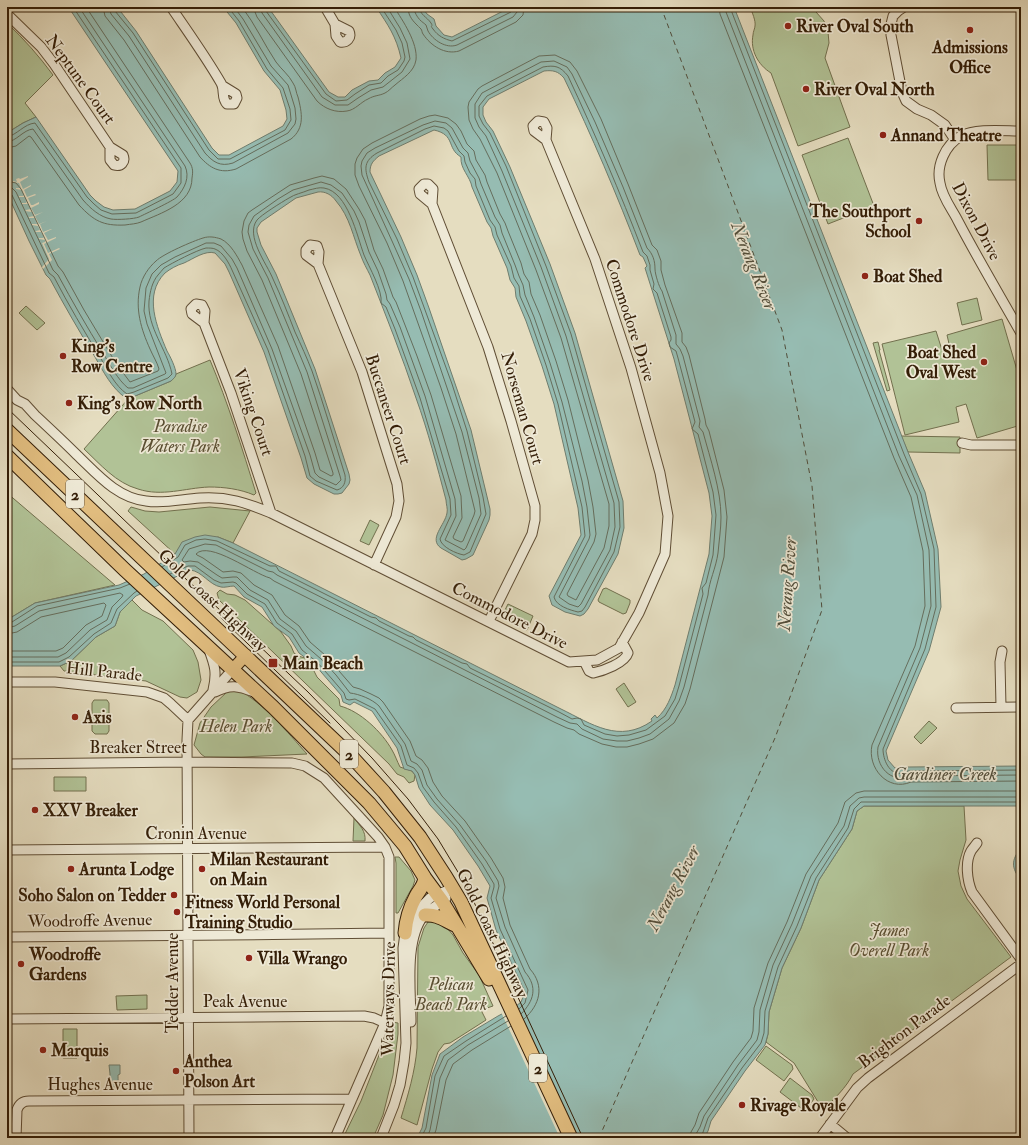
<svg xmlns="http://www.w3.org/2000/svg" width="1028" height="1145" font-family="'IM FELL Double Pica',serif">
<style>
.green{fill:#b1c296;stroke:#72704e}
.water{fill:#96bcb2;stroke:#6f7d6e}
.pier{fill:#e5ddc0}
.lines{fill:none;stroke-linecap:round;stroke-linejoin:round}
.shore{stroke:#656d5c;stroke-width:1}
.ferry{stroke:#514d3a;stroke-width:1;stroke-dasharray:5 4;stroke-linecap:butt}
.minor-casing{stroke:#604e35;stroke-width:11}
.major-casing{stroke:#341e07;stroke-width:13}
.highway-casing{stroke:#341e07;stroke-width:15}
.minor{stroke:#eee9d6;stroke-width:9}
.major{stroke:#e2be80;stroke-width:11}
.highway{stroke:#e2be80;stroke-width:13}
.tram{stroke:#341e07;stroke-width:1}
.poi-dot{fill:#8f2418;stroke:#eee9d6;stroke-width:1.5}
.labels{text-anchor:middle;stroke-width:3.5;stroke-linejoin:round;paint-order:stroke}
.shield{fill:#eee9d6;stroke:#6c5b45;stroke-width:1}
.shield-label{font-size:16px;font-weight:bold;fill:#341e07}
.poi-label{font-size:17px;font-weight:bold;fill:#341e07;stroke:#eee9d6;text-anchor:start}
.street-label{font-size:17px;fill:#341e07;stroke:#eee9d6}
.park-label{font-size:17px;font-style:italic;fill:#5a4f32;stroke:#eee9d6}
.water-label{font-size:18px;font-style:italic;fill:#514d3a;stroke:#eee9d6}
</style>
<rect width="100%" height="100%" fill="#e5ddc0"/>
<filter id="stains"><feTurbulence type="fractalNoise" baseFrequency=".005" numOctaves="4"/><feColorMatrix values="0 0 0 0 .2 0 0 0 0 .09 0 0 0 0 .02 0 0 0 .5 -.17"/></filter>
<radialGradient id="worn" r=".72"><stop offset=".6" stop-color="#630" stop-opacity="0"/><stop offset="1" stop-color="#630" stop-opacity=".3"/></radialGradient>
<!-- green -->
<path class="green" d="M750,7H815L816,12L824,21L828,32L829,43L825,58L850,127L798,146L771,73C758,65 750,50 753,35C753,32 755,28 755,26C756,21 752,12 750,7Z
M7,23C24,39 39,56 53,75L25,103L36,117L23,123L7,133Z
M848,138L874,206L828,224L802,155Z
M987,145H1021V180H988Z
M977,298L982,320L962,325L957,303Z
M26,306L45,323L37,330L19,313Z
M1002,319L1021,384V425L977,438L966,404L956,407L959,422L905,435L882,344L936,331L942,350L950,348L947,335Z
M878,342L880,350H879L890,390L887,391L873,343Z
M210,360C228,403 242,448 256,493L254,495C240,489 224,487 209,487C185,488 162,497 138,489C116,483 100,464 84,449L129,398L135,396L171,381L174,378L176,374Z
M901,436L960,437V453L908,452Z
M7,493L115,585L35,603L7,620Z
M131,507L145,511L159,512L210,507L250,511L233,543L218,537L175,554L128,511Z
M370,520L379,525L369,545L360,541Z
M606,588L630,600V603L626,613L623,614L599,602L598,600L603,589Z
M220,590L227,594L235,595L245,600L281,632L291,646L294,653L298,656L305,658L310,663L317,677L339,699L340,706C360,711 382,732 392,750C395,755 397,761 400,767L412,771L415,775L414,781L409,783L404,777L397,774L389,764L219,600L217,593Z
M132,600L142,610L163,621L193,650L198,662L201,680L197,692L187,698L180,697L146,681L64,671L60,666L71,661L96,637L115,626L120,612Z
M508,604L533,616L527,630L503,618V614Z
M624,683L636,702L628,707L616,689Z
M238,690C263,702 288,733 307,754L242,757H205L201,754L194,745L200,723L211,707L227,692Z
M94,700H107L109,703V731L107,734H95L92,731V703Z
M929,721L937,728L921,744L914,737Z
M54,777H86V791H54Z
M864,806H964L966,840L960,860L958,871L961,886L967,899L1011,957L853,1074C846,1088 834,1099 823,1110L794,1063L766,1042L768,1034L769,1012L782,968L801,928L819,880L852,829L857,811Z
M354,818C360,826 366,831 365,841H353Z
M395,857H399L411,871L415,880L413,886L398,913H396V863Z
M432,920L446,927L453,935L463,953L479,975L493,1006L481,1010L486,1020L450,1043L444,1044L438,1052L432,1069L417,1125L401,1118C408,1095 415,1072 417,1048L418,947L424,928L428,922Z
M147,995V1009L117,1010L116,996Z
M392,1022L398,1023V1034L393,1075L383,1115L373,1138H343L361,1101Z
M63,1029H77V1058H63Z
M766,1046L792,1065L793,1069L784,1081L756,1060Z
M790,1078L812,1095L814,1099L805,1111L780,1092Z"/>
<!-- water -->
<path class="water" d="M70,7H117L136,31L212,148L219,155H229L283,126L287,119L286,110L280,90L264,71L236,23L223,7H268L329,92L338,97H345L352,90L369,81L378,80L385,73L395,67L401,58C396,36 388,25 376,7H422L427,14L434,19L436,26L444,35L452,37L511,7H734L908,452L925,492L938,549L941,607L929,651L886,751L888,760L895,768L901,769L907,767L1021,766V806H864L857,811L852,829L819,880L801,928L782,968L769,1012L768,1034L765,1045L745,1071L711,1121L708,1131L704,1138H417L422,1128L432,1075L440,1054L463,1037L498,1016L515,1007L521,1002L525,992L496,930L487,898L490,886L478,866L453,830L430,805L419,788L415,775L412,771L404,769L397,748L372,711L354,702L350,705L343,702L341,695L315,665L299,653L289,637L274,626L262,607L244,597L234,586C230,586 224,588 221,587C209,585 202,571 190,570L136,596L120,612L115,626L96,637L71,661L60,666H7V620L35,603L119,585L144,574L175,554L182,542L195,537L205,535L218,537L233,543L561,709C592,724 619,744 652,721L651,719L655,715L657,718C667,709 671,697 675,685L709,554L712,516L709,493L674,359L645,268L647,266L643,257L640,255C617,195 592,136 564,78C558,71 553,70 544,71L489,99L483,107V115L486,122L493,131L510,167L550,264L575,333L623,501L624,528L618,554L588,609L584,614L580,616L565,612L552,605L549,596L581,535L578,508L554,404L542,366L526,321L516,297L515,288L510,280L507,268L493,236L491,228L487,222L472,187C470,176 460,169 461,157C446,148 456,135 434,130L379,156C373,161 370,164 370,172L401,237L417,275L429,308L471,430L490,509V515L489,520L473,555L466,559L462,560L441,548C428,539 445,525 447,513C448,509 446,504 446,500C437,466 428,431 416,398C402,356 386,316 370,275C367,269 363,262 361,256C353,237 350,217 336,201C332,195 325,191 318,192L296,198L261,222L257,228V232L261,245L276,274L315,369L349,474L350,480L349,484L342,493L338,494H334L314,484L307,478L301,458L264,352L229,272L225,264L215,253C205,250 193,259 184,263C177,265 170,269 165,273C143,295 157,327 167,351C170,356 176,368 176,374C176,377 173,379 171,381L135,396L126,398C112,389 103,371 95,357C79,331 64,305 50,279L46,275L29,241L7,193V133L23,123L36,117L90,195L96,201L104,207L113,210L135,209L170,191L177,182L178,171L71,11Z
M1021,848V880C1011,868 1011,860 1021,848Z
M109,1065H120V1074L118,1075C118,1080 119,1085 114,1087H111L109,1084L110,1074Z"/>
<!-- pier -->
<path class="pier" d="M28,176V177L20,182L23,189L31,185V186L24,190L27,197L35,194L36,195L28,198L31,205H33L39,202V204L31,208L35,215L43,212L35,216L39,224L47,221L40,224L43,232L51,229H52L44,233L48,240L56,237V238L44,244L48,253L59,248L60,249L49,254L52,260L43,269L42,267L49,259L42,243L45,242V240L39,239V238H43L44,237L41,232H35L36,231L40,230L38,226L32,225V224H37V223L35,218H29V217L34,216L32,212L25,211L26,210L31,209L28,204H22V203H26L27,201L25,197H19V196H23L24,195L22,190L16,189V188H21L19,183L13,182V181L17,182L16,179L19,178L20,179Z
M516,1003L578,1138H560L501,1012Z"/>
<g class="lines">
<!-- shore -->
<path class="shore" d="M103,7L105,16L124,40L200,157C210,168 220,174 236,169L291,139C305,128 302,113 298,97C296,93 296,87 293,83C289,75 281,69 276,62C264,44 255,24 242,7
M109,7L111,14L129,36L205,153C213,162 220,167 233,163L288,133L295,124L296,119L295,108L288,85L271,66L243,19L234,7
M114,7L115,11L133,33L209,150L218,159H230L285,130L291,120L290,109L283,88L267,69L239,21L228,7
M254,7L255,12L257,17L317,101C325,109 336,113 347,111C355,110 361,102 368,99C375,95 379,96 385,93C389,91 391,88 395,85C403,78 414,72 416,60C418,43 403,21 394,7
M260,7L262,13L322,97L335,105H348L358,98L371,90L383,87L402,72L410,59L407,43L400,28L387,7
M265,7L266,11L326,94L336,101L347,100L355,94L369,85L381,83L388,76L398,70L404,61L405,57L402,43L396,30L381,7
M408,7C408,14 411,19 416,24C417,25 420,28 421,29C422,30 422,33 423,34C431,46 445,55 459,51L516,22L523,15L524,7
M414,7C414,12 417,17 421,21C421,21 425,24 426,25C427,27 427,29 428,31C433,40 446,49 457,45L513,17L517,12L518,7
M419,7C420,15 427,17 431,23C434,28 429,24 433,29C438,36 444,39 452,41L511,12L513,10V7
M719,7L720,14L894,458L911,497L923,551L925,606L915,646L872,745C867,768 888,792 911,782L1021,781
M725,7L726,12L899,456L917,495L929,550L931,606L920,648L878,747C875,766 891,784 910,776L1021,775
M730,7L731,10L904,454L921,494L934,549L936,607L925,649L883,749C883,759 889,776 903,773C905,773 906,771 908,771L1021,770
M7,137C17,135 24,124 35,123L87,197L94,204L101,210L112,214L136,213L173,194L181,183V168L75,10L74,7
M7,142C17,141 23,130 33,129L83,200C91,209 100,217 111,219C117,220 134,219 139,217C145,214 173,201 177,197C185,188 190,177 185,166L79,7
M7,148L16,146L29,136L31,137L79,205C94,221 103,226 125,225C131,224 136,224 141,222C161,213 192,204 192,178C193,172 193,168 190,163L86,7
M7,181L16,183L21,189L58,266L63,272L84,310L114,360L124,374L130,382L158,371L159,369C157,362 153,356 150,349C141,329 135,309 140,287C142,277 149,267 156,261C163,254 193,241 203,238C209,236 215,237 221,239C231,244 237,256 242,265L278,346L315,453L320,470L331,476L333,475V473L301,374L262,280L247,251L243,239L242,232L244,221L248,213L252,210L290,185L314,178L322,176L334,179L346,189L359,209L365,220L374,250L383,269L393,297L396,302L405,325L417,356L431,395L461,496L462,518L453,537L454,539L461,542L463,541L474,515L475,511L456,434L441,388L403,281L387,243L359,186L355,175V164L357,158L363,149L372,143L420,119L429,116L435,115L448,118L456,124L461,131L467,144L474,151L476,160L485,175L487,182L500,214L505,223L508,231L521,263L524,274L529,282L531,294L540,315L556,361L568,400L588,480L593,507L596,534L594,542L567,594L568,596L576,600L604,548L609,526V504L561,338L536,270L497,173L480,139L473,129L469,120L468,107L469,102L478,89L482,86L539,56L555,55L570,62L577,71L601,119L628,184L652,245L657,250L661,261V270L665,285L682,333V342L686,347L689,355L705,419L706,425L709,431L724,490L727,517L724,557L690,689L685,704L674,723L653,739L639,744L627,747H616L602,744L579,734L574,730L567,728L554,722L274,581L270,578C254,574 209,540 196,554L197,555L203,558L223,572L233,571L241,573L254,585L272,595L285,615L299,626L310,642L325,655L353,687L360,689L371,694L379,698L383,702L410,741L416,756L422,760L428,768L433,782L442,796L465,821L491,858L503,878L505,887L503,898L510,925L530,969C545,986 540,1005 524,1019
M7,187L12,188L16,192L53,270L58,275C72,301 87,327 103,353C110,365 118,380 128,388H133L165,374L166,373L147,324L144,311L146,288L152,274L161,265L175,257L206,243H214L221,246L232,259L237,268L272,349L310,455L315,473L319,477L336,485L341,480L340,476L307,372L268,278L253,249L248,232L249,225L254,216L278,199L293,190L321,182L331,185L342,193L354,211L359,222L369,252L378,271L386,294L387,300L390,304L400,327L425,396L455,499L456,516L445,540L464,550L466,548L481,514L479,498L462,432L421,311L409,279L392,241L362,175L361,166L362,161L367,153L375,148L423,125L435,121L446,123L452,128L463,148L468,153L470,161L479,178L481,184L495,217L500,225L502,233L515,265L519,276L523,285L525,295L534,317L550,363L562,402L582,481L587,507L590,535L589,539L559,597L569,604L578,607L581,604L610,550L615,527L614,503L566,336L541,267L502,171L486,136L479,127L475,118V104L482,93L541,62L554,61L567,67L572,74L595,122L623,187L647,248C653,254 655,261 655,269C655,274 659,287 662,291L676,335V344L680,349L683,356L700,421L699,427L703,432C710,458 721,490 721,517C721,529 719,541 718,553C716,568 709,581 708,595L684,687L679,701L669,719L650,734L639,738L627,741H617L603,739L582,729L577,724L570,723L557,717L410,642L277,575L273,572L268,571L216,545L205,544L189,549L182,560L184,562L190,561L198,562L217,575L222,578L233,577H237L250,590L268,600L280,619L296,631L306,646L321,659L336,675L350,693C359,694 372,699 379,706L405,744L411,761L417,764L422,770L427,785L437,799L460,825L486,861L498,881L499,886L496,898L505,927L525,972C538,987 534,1001 521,1014
M7,193H10L12,195L49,273L54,277C68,304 84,331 100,357C107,369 115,386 127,394L134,392L168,378L172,374C167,349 147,328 149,301C150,292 152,282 158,275C160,273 162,270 164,268C172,263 197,250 206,248C209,248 213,248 215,249C223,252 229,263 232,270L268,350L305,456L310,476L316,481L337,490C344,488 346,482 345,475C334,440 324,405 312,371C307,358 301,345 295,332C288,314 281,296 273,279C267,264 245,236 257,220C261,215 282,202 289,198C295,194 302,193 309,190C314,189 319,187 324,188C348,192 357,236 364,255C369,267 383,291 381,303L386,307L395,329L420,398L450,499L451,515L440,539C441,547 457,554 464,555L470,552L486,514L483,497L467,431L452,384L413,277L397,239L369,182C364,168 364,161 377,153L425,129L434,126L444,128L448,131L459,151L464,156L465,162L470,173L475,179L476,186L490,220L495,227L497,235L511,266L514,278L519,286L520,296L530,319L546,365L558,404L582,507L585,536L554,597C556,606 570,610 578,612L582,611L585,607L614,552L620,527L619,502L571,334L546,266L506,166L490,133L483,124L479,116V106L487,96L543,67C555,65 560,66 568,76C595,134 620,192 643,252L647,256L650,265V270L654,284L653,289L657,293L671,337V340L669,343L670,347L676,351L678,358L695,422L692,429L698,434L713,492L716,515L713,555L706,583L702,588L703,594L679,686L675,699L665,716L646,730L629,735L617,736L605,734L584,725L581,719L577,718L572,719L559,712L470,668L467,664L462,663L416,640L413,637L409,636L379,621L376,618L371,617L279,571L276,566H270L217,541L205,539L196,540L185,545L178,557L162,567
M170,574L188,566H195L214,580L221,583L233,582L236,583L247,594L265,604L277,623L292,634L302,650L317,662L332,679L344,693L346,699L349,700L355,699L375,709L401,746L407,765L414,768L418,773L423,787L434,802L456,827L482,864L494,884V887L491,898L500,929L528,990L525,1003L519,1009
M7,623L12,622L37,606L120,588L130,584
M7,628L15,626L39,611L120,593L123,595L122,597L112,607L107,620L90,630L66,653L58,657H7
M7,634L17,632L41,617L104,603L106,605L102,616L86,625L63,648L56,651H7
M7,662H59L69,657L94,634L111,623L117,609L134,593L137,591
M421,1138L426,1128L435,1076L444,1056L466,1041L506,1016
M427,1138L430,1130L440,1078L448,1060L468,1045L508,1021
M433,1138L436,1130L446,1080L453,1064L472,1050L511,1026
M690,1138L691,1132L695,1125L699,1113L733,1062L751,1038L753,1031L754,1008L768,963L787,922L806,874L838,823L845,802L856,793L864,791H1021
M696,1138V1134L700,1127L704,1116L738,1065L757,1040L759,1032L760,1010L773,965L792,924L811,876L844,826L850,806L859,798L864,797H1021
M701,1138L708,1118L742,1068L761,1043L764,1033L765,1011L778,967L797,926L816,878L848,828L854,809L861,802H1021"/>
<!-- ferry -->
<path class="ferry" d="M599,1138L636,1053L775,738L822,610L812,486L782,330L661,7"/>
<defs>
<path id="minor" d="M171,7C188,32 206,57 221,83C225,90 221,98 227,104H234L237,98L236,94L223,86
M325,7L335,24L336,36L340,42C347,43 352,38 349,31L335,24
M904,7L898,11L893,16L891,24V35L902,92L906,101L917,109L931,115L945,125L955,140
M7,14L41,47L54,64L110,147V160L114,165C121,167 126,162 123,155L110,147
M1021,131C1004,131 976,128 961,136C945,145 936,166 940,183C942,197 952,209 958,221C978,259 1000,296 1021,333
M432,204L433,189L428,184H424L419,189L420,194L432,204L488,347L511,421L535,506V520L532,534L489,621
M318,264L319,252L317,246L310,245L306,250V255L318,264L362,372L397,484L399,501L396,517L374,565
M204,323L205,311L202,305L196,304L191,309L192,314L204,323L231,393L271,513
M7,389L17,400L25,404L35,415C49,428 63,441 77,455C97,474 117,498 146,501C164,504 182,499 200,498C227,496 247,503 271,513L569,662L597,660L619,648L639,613L665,554L668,516L660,473L631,368L595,259L546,140L547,128L544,122L538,121L533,126L534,131L546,140
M962,443L971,445H1021
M209,650C215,666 217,673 213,690
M584,661L589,671L593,673C603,671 625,663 628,653L622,642
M7,682H55L147,692L164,698L171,704L188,720
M215,692C231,684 238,686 254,692
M1001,707L1000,662L1002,651
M956,708L1021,707
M7,764L187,762L292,763L305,766L324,778L378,837L385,847L389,857V1006L385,1023L335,1138
M977,843C975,846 973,848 971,851C965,862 967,880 972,892L1021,959
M7,850L385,847
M7,937C134,936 262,935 389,933
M7,1019L364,1016L374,1018L385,1023
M411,1022C411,991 404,940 424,915C430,908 440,905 446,898
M830,1124L847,1138
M16,1138L17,1110C19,1104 23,1101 29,1101L352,1099
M189,1138L187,740L188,720L233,669
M381,1138L394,1105L400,1085L404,1062L406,1043L403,948L405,933L411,920L420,908L430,898L453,888
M820,1138L857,1088L868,1078L1021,964"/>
<path id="major" d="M233,669L246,655"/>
<path id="highway" d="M7,430L352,757L384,792L420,837L446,877L461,902L571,1138
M7,456L125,570L273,707L369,803L405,846L425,878L442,901L489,979
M425,915C438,914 445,921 457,926
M405,933C406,919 410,907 416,896C420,889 424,886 425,878"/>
</defs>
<!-- minor casing -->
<use href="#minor" class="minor-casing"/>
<!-- major casing -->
<use href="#major" class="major-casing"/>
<!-- highway casing -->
<use href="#highway" class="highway-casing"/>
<!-- minor -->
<use href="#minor" class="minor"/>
<!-- major -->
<use href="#major" class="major"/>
<!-- highway -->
<use href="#highway" class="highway"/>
<!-- tram -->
<path class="tram" d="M7,408L188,581L252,639L308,692L372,758L408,799L438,839L467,887L583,1138
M221,618L330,723"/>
</g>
<!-- markers -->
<g class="poi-dot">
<circle cx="788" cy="26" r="4"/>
<circle cx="970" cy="30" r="4"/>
<circle cx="806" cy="89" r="4"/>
<circle cx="883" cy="135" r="4"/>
<circle cx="919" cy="221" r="4"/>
<circle cx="865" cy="276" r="4"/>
<circle cx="63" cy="356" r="4"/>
<circle cx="984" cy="362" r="4"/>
<circle cx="69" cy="403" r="4"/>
<rect x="268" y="658" width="10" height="10" rx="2"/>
<circle cx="75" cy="717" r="4"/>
<circle cx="35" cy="810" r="4"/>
<circle cx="71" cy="869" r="4"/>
<circle cx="202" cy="869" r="4"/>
<circle cx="174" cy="895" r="4"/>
<circle cx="177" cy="912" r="4"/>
<circle cx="249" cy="958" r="4"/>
<circle cx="21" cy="964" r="4"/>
<circle cx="43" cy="1050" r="4"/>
<circle cx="176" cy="1071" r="4"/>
<circle cx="742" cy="1105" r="4"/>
</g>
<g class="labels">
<!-- shield labels -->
<g class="shield">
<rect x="66" y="480" width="18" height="28" rx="3"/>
<rect x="340" y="740" width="18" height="28" rx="3"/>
<rect x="529" y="1054" width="18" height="28" rx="3"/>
</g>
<g class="shield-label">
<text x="75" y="500">2</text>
<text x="349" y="760">2</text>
<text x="538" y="1074">2</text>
</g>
<!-- poi labels -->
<g class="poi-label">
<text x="796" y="32">River Oval South</text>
<text x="970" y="53" text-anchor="middle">Admissions<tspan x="970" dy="20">Office</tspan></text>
<text x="814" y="95">River Oval North</text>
<text x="891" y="141">Annand Theatre</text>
<text x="911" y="217" text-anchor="end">The Southport<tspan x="911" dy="20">School</tspan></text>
<text x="873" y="282">Boat Shed</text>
<text x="71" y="352">King's<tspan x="71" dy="20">Row Centre</tspan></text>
<text x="976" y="358" text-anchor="end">Boat Shed<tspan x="976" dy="20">Oval West</tspan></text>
<text x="77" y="409">King's Row North</text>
<text x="282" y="669">Main Beach</text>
<text x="83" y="723">Axis</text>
<text x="43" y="816">XXV Breaker</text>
<text x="210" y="865">Milan Restaurant<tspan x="210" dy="20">on Main</tspan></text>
<text x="79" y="875">Arunta Lodge</text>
<text x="166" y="901" text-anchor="end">Soho Salon on Tedder</text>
<text x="185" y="908">Fitness World Personal<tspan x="185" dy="20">Training Studio</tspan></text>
<text x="29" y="960">Woodroffe<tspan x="29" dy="20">Gardens</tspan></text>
<text x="257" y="964">Villa Wrango</text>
<text x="51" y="1056">Marquis</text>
<text x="184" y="1067">Anthea<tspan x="184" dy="20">Polson Art</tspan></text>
<text x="750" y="1111">Rivage Royale</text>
</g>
<!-- street labels -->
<g class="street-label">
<text transform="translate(81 79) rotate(54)" y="6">Neptune Court</text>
<text transform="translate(977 221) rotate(62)" y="6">Dixon Drive</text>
<text transform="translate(631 320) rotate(72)" y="6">Commodore Drive</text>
<text transform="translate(523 408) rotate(74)" y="6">Norseman Court</text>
<text transform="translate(389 409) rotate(72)" y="6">Buccaneer Court</text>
<text transform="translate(254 412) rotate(71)" y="6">Viking Court</text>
<text transform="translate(213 600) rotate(43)" y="6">Gold Coast Highway</text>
<text transform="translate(510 615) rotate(27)" y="6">Commodore Drive</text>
<text transform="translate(104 671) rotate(6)" y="6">Hill Parade</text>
<text x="138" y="753">Breaker Street</text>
<text x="196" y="839">Cronin Avenue</text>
<text transform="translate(90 920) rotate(-1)" y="6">Woodroffe Avenue</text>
<text transform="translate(493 933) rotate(64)" y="6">Gold Coast Highway</text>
<text transform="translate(172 983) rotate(-90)" y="6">Tedder Avenue</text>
<text transform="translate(388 999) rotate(-89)" y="6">Waterways Drive</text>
<text x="245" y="1007">Peak Avenue</text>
<text transform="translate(904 1031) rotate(-37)" y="6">Brighton Parade</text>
<text x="100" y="1090">Hughes Avenue</text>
</g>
<!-- park labels -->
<g class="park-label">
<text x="180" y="432">Paradise<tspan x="180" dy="20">Waters Park</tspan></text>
<text x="236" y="732">Helen Park</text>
<text x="889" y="936">James<tspan x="889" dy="20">Overell Park</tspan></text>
<text x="451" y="990">Pelican<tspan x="451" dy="20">Beach Park</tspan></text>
</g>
<!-- water labels -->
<g class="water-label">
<text transform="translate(754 266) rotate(68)" y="6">Nerang River</text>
<text transform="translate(787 584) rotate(-86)" y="6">Nerang River</text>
<text x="945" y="780">Gardiner Creek</text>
<text transform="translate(673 888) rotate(-62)" y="6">Nerang River</text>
</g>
</g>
<!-- margin -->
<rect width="1028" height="1145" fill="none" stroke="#e5ddc0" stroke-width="24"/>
<rect x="8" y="8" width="1012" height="1129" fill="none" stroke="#341e07" stroke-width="2"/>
<rect x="12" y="12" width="1004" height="1121" fill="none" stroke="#341e07"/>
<rect width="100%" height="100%" filter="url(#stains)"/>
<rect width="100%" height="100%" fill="url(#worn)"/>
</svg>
